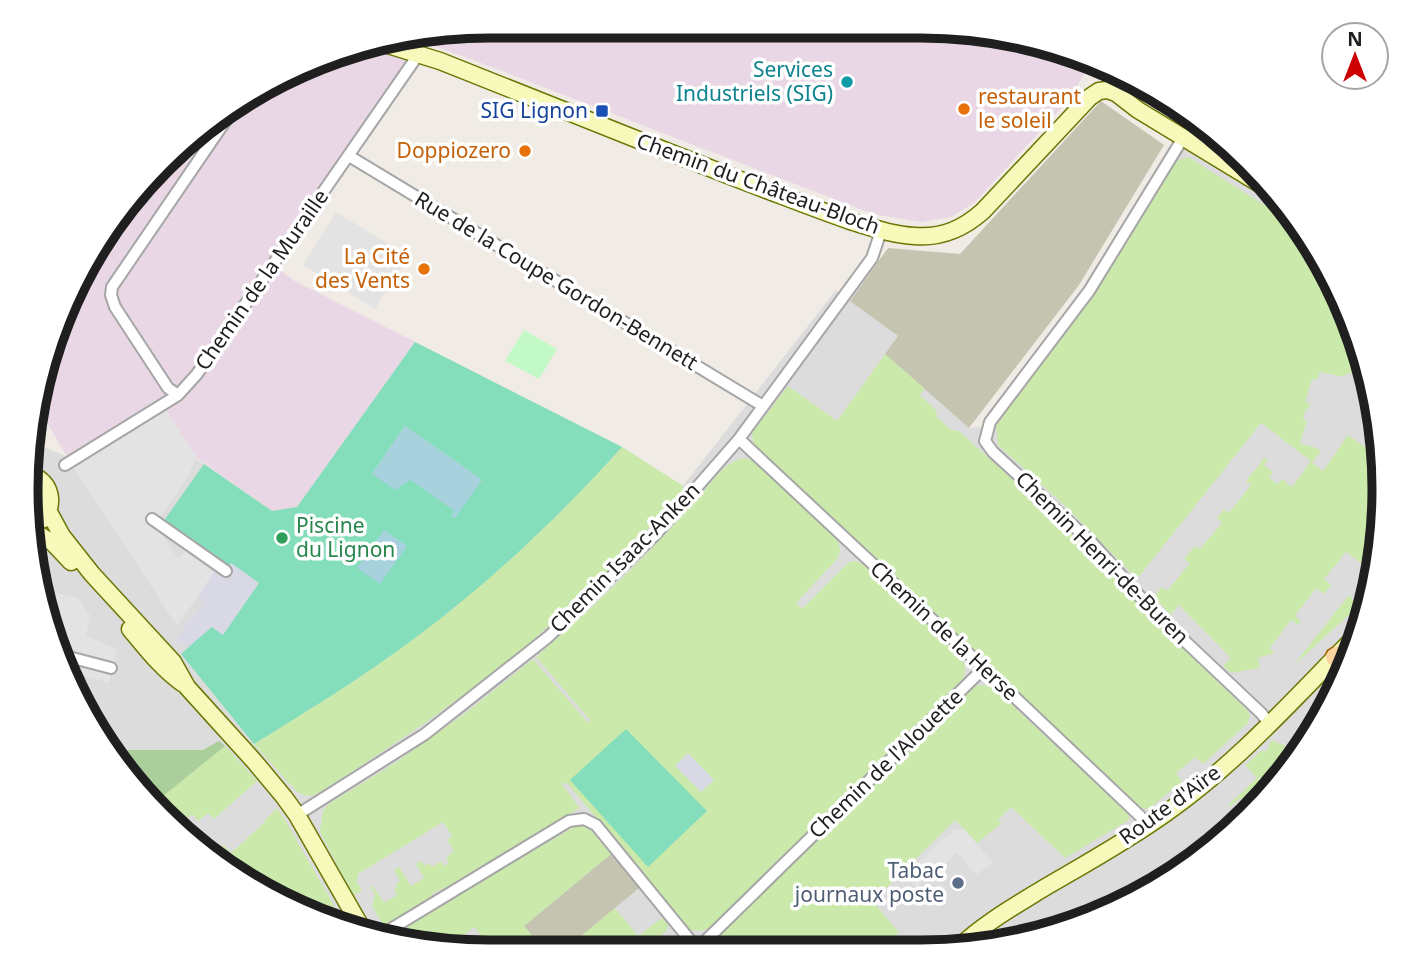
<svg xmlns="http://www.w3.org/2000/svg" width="1411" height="979" font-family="'Noto Sans',sans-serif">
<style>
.residential{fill:#dddcdc}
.industrial{fill:#e9d7e5}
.construction{fill:#c4c4b1}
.grass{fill:#cae9ab}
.forest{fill:#aacf9a}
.park{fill:#c3f9c7}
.pitch{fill:#84debb;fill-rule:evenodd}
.parking{fill:#e3e3e3}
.plaza{fill:#d9d9e5}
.water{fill:#a6d1dd}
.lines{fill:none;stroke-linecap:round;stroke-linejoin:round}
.street-casing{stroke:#a6a6a6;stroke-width:14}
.secondary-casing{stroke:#6a7705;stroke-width:19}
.primary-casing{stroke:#996701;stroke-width:21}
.street{stroke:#fff;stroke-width:10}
.secondary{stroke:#f6f9ba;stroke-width:16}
.primary{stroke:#fbd39f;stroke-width:18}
.culture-dot{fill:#0f9aa8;stroke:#fff;stroke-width:2.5}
.food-dot{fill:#e8710a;stroke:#fff;stroke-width:2.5}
.transit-dot{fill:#1a4fb4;stroke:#fff;stroke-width:2.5}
.leisure-dot{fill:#2e9e5b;stroke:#fff;stroke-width:2.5}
.service-dot{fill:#5c6f8a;stroke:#fff;stroke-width:2.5}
.labels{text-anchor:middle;stroke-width:7;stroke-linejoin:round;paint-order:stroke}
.culture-label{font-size:21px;fill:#0d838f;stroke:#fff;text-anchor:end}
.food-label{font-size:21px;fill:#c56008;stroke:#fff;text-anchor:end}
.transit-label{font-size:21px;fill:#164399;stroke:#fff;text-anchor:end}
.street-label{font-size:21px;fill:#1f1f1f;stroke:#fff}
.leisure-label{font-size:21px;fill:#27864d;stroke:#fff;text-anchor:start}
.service-label{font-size:21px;fill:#4e5e75;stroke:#fff;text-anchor:end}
.rim{fill:none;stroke:#1f1f1f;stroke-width:9}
</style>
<rect width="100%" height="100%" fill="#f0ece5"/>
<!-- residential -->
<path class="residential" d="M1136,82L1153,89L1270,184L1322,258L1360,340L1381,429L1384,519L1369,609L1337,694L1289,771L1286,775L1258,778L1254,802L1256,806L1227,838L1126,905L982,949L460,952L370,937L285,905L208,857L141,795L74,694L35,579L31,441L67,457L159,398L197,459L272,511L297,507L415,342L622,447L683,486L836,290L898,336L886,354L969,428L996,425L1036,373L1079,411L1142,216L1196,130Z"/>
<!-- industrial -->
<path class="industrial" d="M490,26L1012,35L1090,65L1067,102L974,203L951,217L921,222L873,214L468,58L425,43L269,261L293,280L415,342L297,507L272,511L197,458L159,399L67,457L37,405L62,312L141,184L232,104L369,42Z"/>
<!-- construction -->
<path class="construction" d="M1101,101L1164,145L1079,285L969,428L885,354L898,336L850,301L888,248L960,254Z
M611,854L639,888L563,951H545L524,926Z"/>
<!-- grass -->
<path class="grass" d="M1188,157L1302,229L1322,258L1354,327L1348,336L1351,344L1357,335L1368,373L1362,378L1354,377V373L1345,374V377L1320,372L1317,380L1312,379L1305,402L1310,403L1308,409H1306L1303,419L1307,421L1300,443L1319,449L1320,452L1312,463L1323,471L1348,435L1369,450L1380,427L1381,429L1384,519L1375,574L1346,552L1324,579L1331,585L1324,594L1316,588L1295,616L1301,621L1298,625L1291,620L1270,648L1274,653L1258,658L1260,668L1231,673L1223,666L1231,658L1179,605L1171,615L1154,597L1162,587L1167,591L1190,563L1184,559L1195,546L1200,549L1222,523L1217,518L1224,509L1229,513L1251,485L1246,481L1265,457L1268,460L1264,465L1273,472L1269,478L1278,484L1282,479L1292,487L1311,461L1261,423L1137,579L1064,505L998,445L996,425L1091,299L1176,161Z
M885,354L925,389L920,395L936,410L937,417L951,430L959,431L1075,536L1179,645L1247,710L1250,716L1248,723L1203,764L1195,757L1176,773L1182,782L1148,809L1139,808L754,445L752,433L788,386L837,421Z
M622,447L683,486V490C637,543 588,593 535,638C467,696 393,746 317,794C308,797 304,796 296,791L254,744C309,710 363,677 415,638C490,582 559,517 622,447Z
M745,458L754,461L838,540L840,551L838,558L796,603L802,609L849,562L855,561L863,564L960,656C966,664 966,670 963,680L710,928L700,931L689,930L568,784L561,783L580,808L454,884L433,893L432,897L387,924H383L372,906L375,894L370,887L373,886L384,903L397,895L394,889L397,887L396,884L400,881L394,870L399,867L411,886L424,878L416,864L421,861L425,866L430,863L432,867L441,861L444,866L448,864V861L446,858L454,851L447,840L452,836L443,822L358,874L357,883L362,890L354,896L320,832L323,810L330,803L395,763L468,711L533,659L588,723L590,720L536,657C593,607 648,556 697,499C711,484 724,461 745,458Z
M1349,595L1355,602L1351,608L1353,611L1292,667Z
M979,685H986L994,688L1129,815V820L1065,858L1011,807L998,820L1001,824L977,843L955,820L873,901L899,933L877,949L712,950L717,938L952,707L972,688Z
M1272,740C1285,746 1295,752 1307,742L1286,775L1258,778L1261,783L1253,798L1256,806L1227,838L1219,843L1216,839L1249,809L1240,798L1230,807L1228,805L1257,778L1245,765L1262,750L1264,752L1269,748L1268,746Z
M225,746L257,781L214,819L208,813L198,821L192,814L180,825L174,818L170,822L152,805Z
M277,808L286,822L347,928L285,905L219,864L229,855L222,847L224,845L231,853L265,822L264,821Z
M579,824L587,826L611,854L524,926L545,951L476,952L470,944L480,934L474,927L461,937H457L443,949L390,940L392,934Z
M615,908L638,936L662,918L668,925L667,930L643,951H563Z"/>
<!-- forest -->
<path class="forest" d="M219,741L225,746L152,805L141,795L111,750H203Z"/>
<!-- park -->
<path class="park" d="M524,330L557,349L539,379L505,361Z"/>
<!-- pitch -->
<path class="pitch" d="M415,342L622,447C559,517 490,582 415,638C363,677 309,710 254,744L181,654L212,626L223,634L231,564L228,568L163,522L204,464L272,511L297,507ZM405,426L482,480L455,511L411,480L372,474Z
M626,729L707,811L648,867L570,780Z"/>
<!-- parking -->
<path class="parking" d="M336,212L408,256L375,309L303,265Z
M159,398L197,458L184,483L155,524L178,559L186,550L215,571L177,626L67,457Z
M38,588L78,598L90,615L86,636L117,649L109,683L66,671Z
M964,829L993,863L976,875L957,853L917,887L905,874L954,830Z"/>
<!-- plaza -->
<path class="plaza" d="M231,563L259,583L223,635L212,627L188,647L176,639L203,603L199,595L215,571L223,576Z
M688,753L714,780L701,792L675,766Z"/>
<!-- water -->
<path class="water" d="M405,426L482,480L455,518L451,516L455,511L411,480L395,490L372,474Z
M384,530L407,546L380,584L357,568Z"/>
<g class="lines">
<defs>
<path id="street" d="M1183,138L1089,291L990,422L985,441L993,452L1093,544L1153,611L1261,713L1270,724
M349,156L763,406
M178,395L168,388L115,307L111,295L112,287L239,101
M739,439L984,668L1140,816L1147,826
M65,465L178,395L197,374L418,55
M152,519L226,571
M61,655L111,668
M297,815L425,734L548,637L656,534L739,439L872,258L881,231
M376,938L569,821L584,819L596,825L698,950
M697,949L984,668"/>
<path id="secondary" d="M375,41L440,61C542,102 645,143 748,183C783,196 818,210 853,222C873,228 894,235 915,236C942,238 963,229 983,211L1090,97L1099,91L1107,90L1116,93L1138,110L1278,195
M32,475C51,483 55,502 44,519
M49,512L62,536L92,574L173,662L187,687L254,761L284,797L297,815L360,925L368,936
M33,531L53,543L71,562
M130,629C147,649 161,668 182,683
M957,949C983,924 1013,907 1044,888C1085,864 1127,841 1166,813C1239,762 1298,694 1361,631"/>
<path id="primary" d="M1335,657L1354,649"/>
</defs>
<!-- street casing -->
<use href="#street" class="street-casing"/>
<!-- secondary casing -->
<use href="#secondary" class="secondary-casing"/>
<!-- primary casing -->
<use href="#primary" class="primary-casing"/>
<!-- street -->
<use href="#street" class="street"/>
<!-- secondary -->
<use href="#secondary" class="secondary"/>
<!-- primary -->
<use href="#primary" class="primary"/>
</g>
<!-- markers -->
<circle class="culture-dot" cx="847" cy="82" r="7"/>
<g class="food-dot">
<circle cx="964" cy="109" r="7"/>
<circle cx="525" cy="151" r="7"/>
<circle cx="424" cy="269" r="7"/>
</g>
<rect class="transit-dot" x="595" y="104" width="14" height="14" rx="3.5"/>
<circle class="leisure-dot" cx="282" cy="538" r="7"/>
<circle class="service-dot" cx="958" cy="883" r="7"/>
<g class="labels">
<!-- culture labels -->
<g class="culture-label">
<text x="833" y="77">Services<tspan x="833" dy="24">Industriels (SIG)</tspan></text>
</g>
<!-- food labels -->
<g class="food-label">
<text x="978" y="104" text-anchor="start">restaurant<tspan x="978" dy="24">le soleil</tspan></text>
<text x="511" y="158">Doppiozero</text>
<text x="410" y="264">La Cité<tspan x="410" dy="24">des Vents</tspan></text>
</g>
<!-- transit labels -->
<g class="transit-label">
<text x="588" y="118">SIG Lignon</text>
</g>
<!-- street labels -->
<g class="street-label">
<text transform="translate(758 184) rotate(20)" y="7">Chemin du Château-Bloch</text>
<text transform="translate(262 280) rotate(-55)" y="7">Chemin de la Muraille</text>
<text transform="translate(556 281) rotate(31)" y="7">Rue de la Coupe Gordon-Bennett</text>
<text transform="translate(625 558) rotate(-45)" y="7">Chemin Isaac-Anken</text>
<text transform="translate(1102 558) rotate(45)" y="7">Chemin Henri-de-Buren</text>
<text transform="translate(944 631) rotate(43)" y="7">Chemin de la Herse</text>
<text transform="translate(886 764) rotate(-44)" y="7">Chemin de l'Alouette</text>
<text transform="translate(1170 805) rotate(-36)" y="7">Route d'Aïre</text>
</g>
<!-- leisure labels -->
<g class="leisure-label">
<text x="296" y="533">Piscine<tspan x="296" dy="24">du Lignon</tspan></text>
</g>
<!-- service labels -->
<g class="service-label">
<text x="944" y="878">Tabac<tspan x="944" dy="24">journaux poste</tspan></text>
</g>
</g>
<!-- crop -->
<path d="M0 0H1411V979H0ZM489 38H921A451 451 0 0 1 1372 489V489A451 451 0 0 1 921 940H489A451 451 0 0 1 38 489V489A451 451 0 0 1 489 38Z" fill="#fff" fill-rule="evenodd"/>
<path class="rim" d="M489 38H921A451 451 0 0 1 1372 489V489A451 451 0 0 1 921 940H489A451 451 0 0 1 38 489V489A451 451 0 0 1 489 38Z"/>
<!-- north arrow -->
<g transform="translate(1355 56)"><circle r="33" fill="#ffffff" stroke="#a5a5a5" stroke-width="2"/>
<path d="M0-5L12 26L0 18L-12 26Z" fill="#cd0101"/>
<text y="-10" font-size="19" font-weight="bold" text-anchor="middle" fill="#1f1f1f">N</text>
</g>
</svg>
